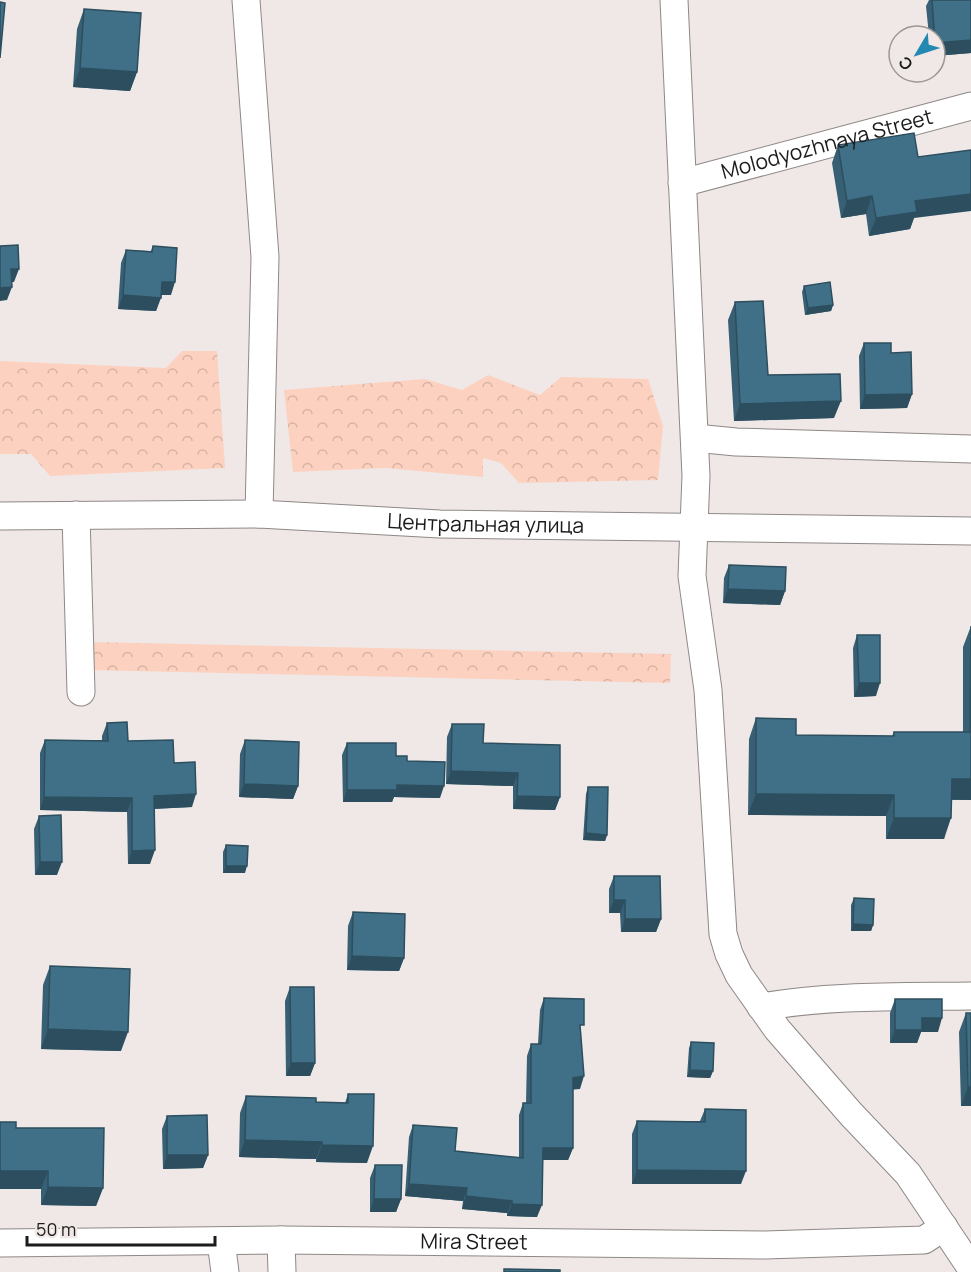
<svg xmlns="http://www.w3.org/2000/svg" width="971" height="1272" font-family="Manrope,sans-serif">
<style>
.forest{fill:url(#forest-crowns)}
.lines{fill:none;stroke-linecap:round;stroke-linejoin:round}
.minor-casing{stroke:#8e8886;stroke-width:29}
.minor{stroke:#fff;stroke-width:27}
.wall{fill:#376074}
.shaded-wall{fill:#2d4e5e}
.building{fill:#407087;stroke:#2d4e5e;stroke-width:1.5}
.labels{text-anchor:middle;stroke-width:4.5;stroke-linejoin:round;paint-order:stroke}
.street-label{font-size:21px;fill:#1d1b1a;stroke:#efe8e6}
</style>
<defs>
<pattern id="forest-crowns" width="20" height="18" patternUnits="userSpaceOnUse" patternTransform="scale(1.5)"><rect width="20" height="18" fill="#fdd1c0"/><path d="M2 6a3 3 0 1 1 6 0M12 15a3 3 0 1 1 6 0" fill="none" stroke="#d8b3a4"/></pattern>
</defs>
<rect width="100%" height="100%" fill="#efe8e6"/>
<!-- forest -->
<path class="forest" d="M182,351H217L225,468L50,476L31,454H0V361L166,368Z
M488,375L540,395L561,377L648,379L663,426L658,480L519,483L501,463L483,458V477L386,468L293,472L284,390L425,379L462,390Z
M89,642L671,654L670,683L89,670Z"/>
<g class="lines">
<defs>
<g id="minor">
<path d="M246,0L265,257L259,514"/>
<path d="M674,0L696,476L692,576L708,690L723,934L729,954L739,975L777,1029L851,1114L908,1174L971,1268"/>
<path id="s1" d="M682,183L971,106"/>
<path d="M695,438L736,442L971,449"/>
<path d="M76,515L81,692"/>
<path id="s2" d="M0,516L259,514L440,524L971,531"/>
<path d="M761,1007C830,995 901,997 971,996"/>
<path d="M281,1240L282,1272"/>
<path d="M221,1241L225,1272"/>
<path id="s3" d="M0,1243L281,1240L765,1245L924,1240L944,1227"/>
</g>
</defs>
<!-- minor casing -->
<use href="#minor" class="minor-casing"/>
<!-- minor -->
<use href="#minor" class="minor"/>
</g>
<!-- wall -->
<path class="wall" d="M929,0H971V53L935,56V36H929L926,6Z
M84,9L137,72L130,91L73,87L77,29Z
M838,145L914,218L910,229L869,236L866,214L841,218L832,163Z
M153,246L171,295H161L156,311L118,309L121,263L126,250L151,251Z
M804,286L833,305L831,311L805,315L802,292Z
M735,302L768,375L834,418L734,421L728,320Z
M864,343L891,353L912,394L907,408L860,409L859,356Z
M729,565L785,591L780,605L723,603L724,578Z
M971,626V800H952L944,839H886V816L748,815L749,739L756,718L796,735L892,736L894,732H963V647Z
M857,635L876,696L854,697L853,648Z
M107,723L128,741L174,763L192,807L154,809L150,864H128L127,812L40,810V753L45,740H102V736Z
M452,724L483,743L560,797L555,810L513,809V786L446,784L447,737Z
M245,740L298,786L293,799L239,797L240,754Z
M347,743L396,756L407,761L440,798L394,797L392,802H343L342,755Z
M588,787L607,835L605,841L583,840L586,794Z
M39,816L57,875H35L34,829Z
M226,845L245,873H223V852Z
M614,876L661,919L656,932H621L620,913H609V889Z
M854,898L873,925L871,931H851V905Z
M353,912L404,958L399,971L347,970L348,926Z
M50,966L121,1051L41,1049L43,985Z
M290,987L315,1063L310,1076H286L285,1001Z
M544,998L581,1033L580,1089H573V1148L568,1160H543L537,1217L507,1216V1213L462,1209L463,1201L405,1196L409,1137L413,1125L455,1151L519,1158V1115L523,1103H526L527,1056L531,1044H538L540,1010Z
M895,999L938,1032H921L917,1043H890V1013Z
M966,1013L971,1106H961L959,1032Z
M691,1042L713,1071L710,1078L687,1077L689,1048Z
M348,1094L367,1163L316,1162V1159L239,1157L240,1113L246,1096L316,1102L345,1103Z
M705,1109L741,1184H632V1134L637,1121H700Z
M167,1116L208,1155L203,1168L163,1169L162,1129Z
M0,1122L16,1128L103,1188L96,1206L41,1205V1189H0Z
M375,1165L401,1199L396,1212H370V1178Z"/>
<!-- shaded-wall -->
<path class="shaded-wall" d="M971,40V53L935,56V43Z
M80,68L137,72L130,91L73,87Z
M971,194V211L914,218L910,229L869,236L876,218L915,201Z
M872,196L866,214L841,218L847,201Z
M11,269H19L14,282H6Z
M162,282H175L171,295H157Z
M12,287L7,300L0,301V288Z
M123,295L161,298L156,311L118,309Z
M833,305L831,311L805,315L808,308Z
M912,394L907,408L860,409L865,395Z
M841,401L834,418L734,421L740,404Z
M728,589L785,591L780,605L723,603Z
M859,683H880L876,696L854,697Z
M451,771L518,773L513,786L446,784Z
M952,779H971V800L944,799Z
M244,784L298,786L293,799L239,797Z
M397,785L444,786L440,798L394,797L392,802H343L347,790Z
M196,794L192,807L149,809L154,796Z
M756,794L894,795L886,816L748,815Z
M517,796L560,797L555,810L513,809Z
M44,797L132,798L127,812L40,810Z
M894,818H951L944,839H886Z
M586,833L607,835L605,841L583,840Z
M155,850L150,864H128L132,851Z
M40,862H62L57,875H35Z
M226,866H247L245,873H223Z
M614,900H625L620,913H609Z
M625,919H661L656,932H621Z
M853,924L873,925L871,931H851Z
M352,956L404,958L399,971L347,970Z
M922,1018H942L938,1032H921L917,1043H890L895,1030Z
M48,1029L128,1032L121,1051L41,1049Z
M291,1063H315L310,1076H286Z
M690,1070L713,1071L710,1078L687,1077Z
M584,1076L580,1089L568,1090L573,1078Z
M968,1087H971V1106H961Z
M245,1140L322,1142L316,1159L239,1157Z
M322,1145L373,1146L367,1163L316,1162Z
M543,1148H573L568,1160H539Z
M167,1155H208L203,1168L163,1169Z
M637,1170L746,1171L741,1184H632Z
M0,1171H48L41,1189H0Z
M409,1184L467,1188L463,1201L405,1196Z
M48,1187L103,1188L96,1206L41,1205Z
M466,1196L512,1201L507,1213L462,1209Z
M374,1199H401L396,1212H370Z
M512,1204L542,1205L537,1217L507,1216Z"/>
<!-- building -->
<path class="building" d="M932,0H971V40L935,43Z
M0,2L5,3L0,58Z
M84,9L141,13L137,72L80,68Z
M914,133L918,157L971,150V194L915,201L917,212L876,218L872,196L847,201L838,145Z
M18,245L19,269H11L12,287L0,288V246Z
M153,246L177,248L175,282H162L161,298L123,295L126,250L152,252Z
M830,282L833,305L808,308L804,286Z
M763,301L768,375L840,374L841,401L740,404L735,302Z
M864,343H891V353L911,352L912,394L865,395Z
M729,565L786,567L785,591L728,589Z
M971,626V779H952L951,818H894V795L756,794V718L796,719V735L894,736V732H970Z
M857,635H880V683H859Z
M127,722L128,741L173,740L174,763L195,762L196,794L154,796L155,850L132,851V798L44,797L45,740L108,741L107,723Z
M452,724H484L483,743L560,745V797L517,796L518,773L451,771Z
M245,740L299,742L298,786L244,784Z
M347,743H396V756H407V761L445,762L444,786L397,785V790H347Z
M588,787H608L607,835L586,833Z
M61,815L62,862H40L39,816Z
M226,845L248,846L247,866H226Z
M614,876H660L661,919H625V900H614Z
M854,898L874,899L873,925L853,924Z
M353,912L405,914L404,958L352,956Z
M50,966L130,969L128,1032L48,1029Z
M290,987H314L315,1063H291Z
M544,998L584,999V1025H580L584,1076L573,1078V1148H543L542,1205L512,1204V1201L466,1196L467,1188L409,1184L413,1125L457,1128L455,1151L523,1158V1103H531V1044H541Z
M895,999H942V1018H922V1030H895Z
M966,1013H971V1087H968Z
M691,1042L714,1043L713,1071L690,1070Z
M348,1094H374L373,1146L322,1145V1142L245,1140L246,1096L316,1098V1102L348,1103Z
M705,1109L746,1110V1171L637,1170V1121L705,1122Z
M207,1115L208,1155H167V1116Z
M0,1122H16V1128H104L103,1188L48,1187V1171H0Z
M375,1165H402L401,1199H374Z
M504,1269L560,1270V1272H504Z"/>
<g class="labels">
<!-- street labels -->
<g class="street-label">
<text dy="7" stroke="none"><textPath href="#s1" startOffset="150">Molodyozhnaya Street</textPath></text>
<text dy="7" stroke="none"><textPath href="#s2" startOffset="486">Центральная улица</textPath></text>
<text dy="7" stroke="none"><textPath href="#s3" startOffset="474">Mira Street</textPath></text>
</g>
</g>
<!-- north arrow -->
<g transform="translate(917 54) rotate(231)"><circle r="28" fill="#efe8e6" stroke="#9b9694" stroke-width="1.5"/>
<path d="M0-4.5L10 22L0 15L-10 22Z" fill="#2489b2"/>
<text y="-9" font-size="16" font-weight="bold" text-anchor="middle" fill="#1d1b1a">С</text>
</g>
<!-- scale -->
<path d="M27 1236v9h188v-9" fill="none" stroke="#1d1b1a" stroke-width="3"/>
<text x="36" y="1236" font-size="18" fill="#1d1b1a" stroke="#efe8e6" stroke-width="4.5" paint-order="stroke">50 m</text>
</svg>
